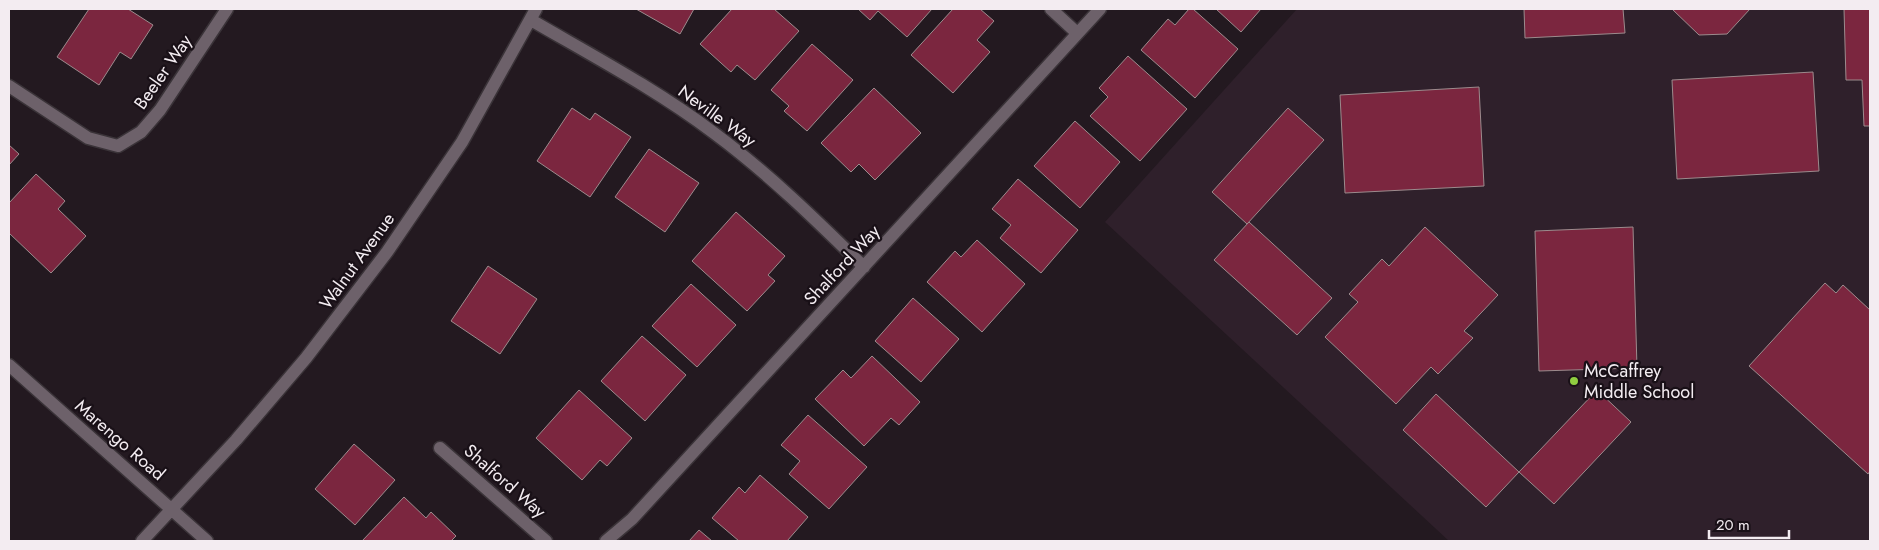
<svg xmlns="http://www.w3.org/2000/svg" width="1879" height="550" font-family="Jost,sans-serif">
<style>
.built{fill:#2f202b}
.building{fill:#7b263f;stroke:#9c8b8d}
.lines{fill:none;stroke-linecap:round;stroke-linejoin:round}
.minor-casing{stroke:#3a3338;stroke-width:15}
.minor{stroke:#6d616a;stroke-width:12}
.poi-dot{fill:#90cd40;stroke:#191017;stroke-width:2}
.labels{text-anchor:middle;stroke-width:4.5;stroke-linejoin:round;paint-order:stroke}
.street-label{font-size:18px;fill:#f3ecf1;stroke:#191017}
.poi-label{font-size:18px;fill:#f3ecf1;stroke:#191017;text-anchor:start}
</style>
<rect width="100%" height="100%" fill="#231920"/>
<!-- built -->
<path class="built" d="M1297,9H1870V541H1449L1105,222Z"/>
<!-- building -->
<path class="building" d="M89,9H128L153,25L131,59L120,52L99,85L57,57Z
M636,9H694L680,34Z
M732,9H774L799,31L755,80L737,65L731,72L700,44Z
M858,9H932L907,37L878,11L870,20Z
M953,9H980L994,21L977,40L990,52L953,93L911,55Z
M1189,9H1193L1238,49L1195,98L1141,50L1168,19L1175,25Z
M1216,9H1261L1241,32Z
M1524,9H1623L1625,33L1525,38Z
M1672,9H1750L1727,34L1699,35Z
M1844,9H1870V126H1864L1862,80H1846Z
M812,44L853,80L807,131L784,111L789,106L771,90Z
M1128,56L1187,109L1140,161L1090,116L1108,97L1099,88Z
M1813,72L1819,171L1677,179L1672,80Z
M1479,87L1484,186L1345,193L1340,95Z
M874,88L921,133L875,180L859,164L851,172L821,143Z
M572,108L590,120L595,113L631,137L590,197L537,161Z
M1288,108L1324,140L1247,224L1212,192Z
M1075,121L1120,162L1080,208L1034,166Z
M9,145L19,154L9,165Z
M649,149L699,183L665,232L615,197Z
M36,174L65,201L58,209L86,236L51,273L9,233V203Z
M1018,179L1078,230L1041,273L1000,238L1011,225L992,209Z
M736,212L785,256L768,275L775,281L747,311L692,261Z
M1249,222L1332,298L1297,335L1214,260Z
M1425,227L1498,295L1464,331L1473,338L1438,374L1431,367L1396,404L1325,337L1358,302L1349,294L1382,259L1389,266Z
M1633,227L1637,368L1539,371L1535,231Z
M977,240L1025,284L982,332L927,282L955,251L961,257Z
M488,266L537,299L500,354L451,321Z
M1825,283L1836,293L1843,285L1870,310V471L1868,474L1749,366Z
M691,284L736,325L697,367L652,326Z
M913,298L959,339L921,382L875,341Z
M642,336L686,375L645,421L601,381Z
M872,356L920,402L899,425L891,418L864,446L815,399L843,370L851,378Z
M579,390L632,438L607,466L600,460L582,480L536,438Z
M1597,390L1631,422L1554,504L1519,472Z
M1436,394L1519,472L1486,507L1403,430Z
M808,415L867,467L829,509L789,474L800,461L781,445Z
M354,444L395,480L355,525L315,489Z
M760,475L808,517L787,541H739L712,518L739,487L745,493Z
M404,497L426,518L431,512L456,536L451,541H362Z
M699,530L712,541H689Z"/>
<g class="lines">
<defs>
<path id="minor" d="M1051,9L1077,33
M531,20C593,56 657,90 714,133C768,173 816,220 864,267
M9,86L88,138L118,146L141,132L160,110L227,9
M9,365L207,541
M440,448L546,541
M142,541L236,440L306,358L387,252L462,142L536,9
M606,541L632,519L1100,9"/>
</defs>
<!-- minor casing -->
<use href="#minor" class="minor-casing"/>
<!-- minor -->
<use href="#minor" class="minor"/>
</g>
<!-- markers -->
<circle class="poi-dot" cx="1574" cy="381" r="5"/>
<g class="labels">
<!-- street labels -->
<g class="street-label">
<text transform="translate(163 72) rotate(-55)" y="6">Beeler Way</text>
<text transform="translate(717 116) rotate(36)" y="6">Neville Way</text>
<text transform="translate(357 261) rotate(-54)" y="6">Walnut Avenue</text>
<text transform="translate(842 265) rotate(-47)" y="6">Shalford Way</text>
<text transform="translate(120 440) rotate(41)" y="6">Marengo Road</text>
<text transform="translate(505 481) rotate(41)" y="6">Shalford Way</text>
</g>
<!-- poi labels -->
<g class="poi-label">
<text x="1584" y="377">McCaffrey<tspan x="1584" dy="21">Middle School</tspan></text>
</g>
</g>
<!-- border -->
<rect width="1879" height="550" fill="none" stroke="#f3ecf1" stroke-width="20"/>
<!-- scale -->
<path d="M1709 530v8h80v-8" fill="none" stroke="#f3ecf1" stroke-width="2.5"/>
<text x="1716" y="530" font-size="15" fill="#f3ecf1" stroke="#191017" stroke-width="4" paint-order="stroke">20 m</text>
</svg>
